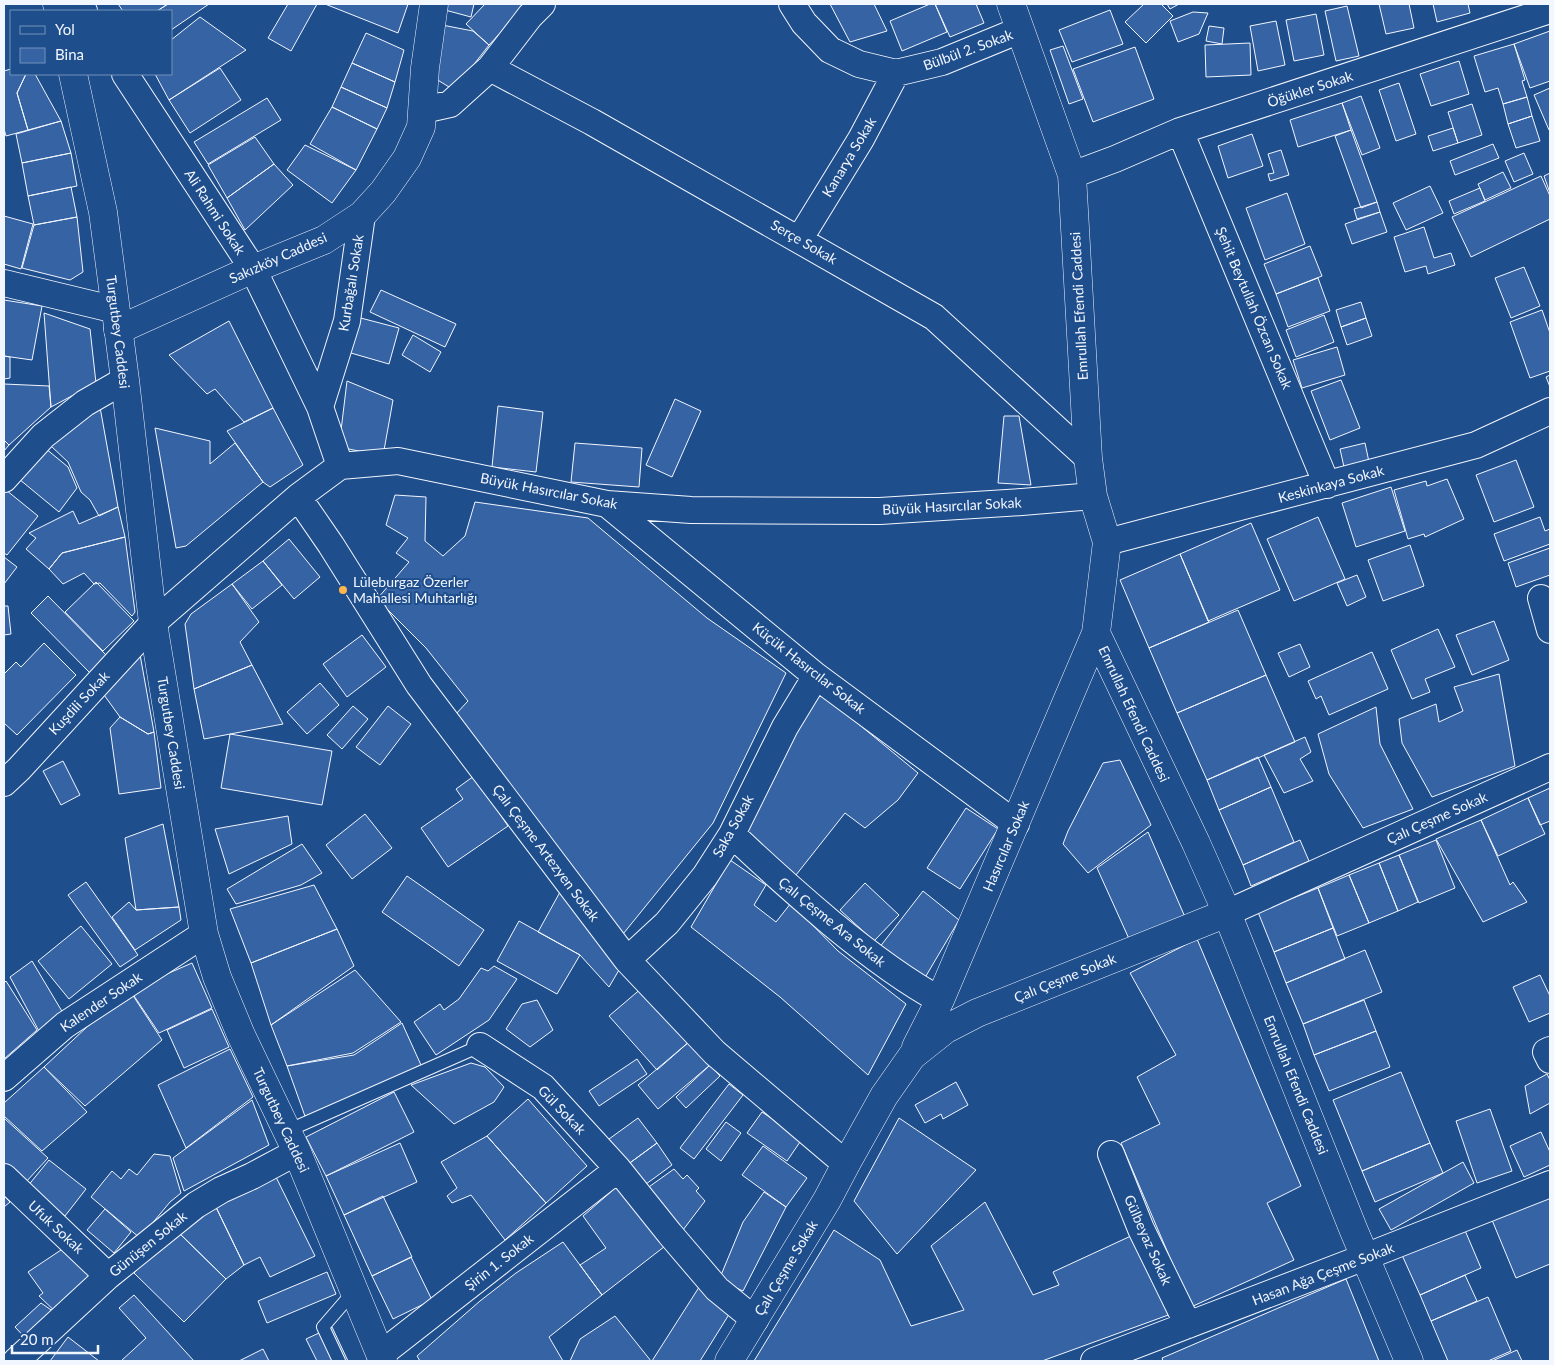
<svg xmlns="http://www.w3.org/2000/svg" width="1554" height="1365" font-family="Lato,sans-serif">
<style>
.building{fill:#3563a3;stroke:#f2f6ff}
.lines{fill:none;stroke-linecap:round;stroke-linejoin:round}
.lane-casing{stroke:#f2f6ff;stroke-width:14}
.street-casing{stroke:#f2f6ff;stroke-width:28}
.secondary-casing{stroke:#f2f6ff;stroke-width:29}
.primary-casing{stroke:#f2f6ff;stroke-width:29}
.lane{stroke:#1f4e8c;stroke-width:12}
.street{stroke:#1f4e8c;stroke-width:26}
.secondary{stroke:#1f4e8c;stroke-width:28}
.primary{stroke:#1f4e8c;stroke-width:28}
.poi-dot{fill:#ffb74d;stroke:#1f4e8c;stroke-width:2}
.labels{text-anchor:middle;stroke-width:4;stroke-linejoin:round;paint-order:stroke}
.street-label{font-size:14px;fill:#f2f6ff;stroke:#1f4e8c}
.poi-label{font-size:14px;fill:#f2f6ff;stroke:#1f4e8c;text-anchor:start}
</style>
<rect width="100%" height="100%" fill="#1f4e8c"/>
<!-- building -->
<path class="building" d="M118,4H168L157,11H123Z
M168,4H209L171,30V11H157Z
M288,4H317L291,51L268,38Z
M325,4H408L398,33Z
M447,4H474L471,17L445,10Z
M485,4H527L489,45L466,24Z
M830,4H874L887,31L850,42Z
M930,4H935L947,32L902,51L890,21Z
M935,4H976L984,23L950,37Z
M1144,4H1161L1173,16L1146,43L1125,22Z
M1167,4H1179L1170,9Z
M1379,4H1409L1414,28L1386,34Z
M1433,4H1468L1470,13L1437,22Z
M1347,6L1359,56L1336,61L1325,11Z
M1110,10L1123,44L1072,62L1059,30Z
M1193,12L1208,13L1199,34L1178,42L1170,21Z
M1316,14L1324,55L1294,61L1286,20Z
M200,17L246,50L169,100L155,74H171V40Z
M1276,21L1285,65L1258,71L1250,26Z
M442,25L473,31L489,45L454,90L431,76Z
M1209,26L1224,28L1222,44L1206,41Z
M1550,31V81L1530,88L1514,44Z
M366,33L404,50L395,82L352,63Z
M1250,43L1251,75L1206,77L1205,45Z
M1514,44L1525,80L1522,81L1527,97L1503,104L1498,88L1485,92L1474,56Z
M1063,46L1083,99L1069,104L1050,50Z
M1135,47L1154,99L1093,122L1073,69Z
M1459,61L1469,94L1431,106L1420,74Z
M352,63L395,82L387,108L341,87Z
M220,68L241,100L190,133L169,100Z
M11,69V74H26L17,93L28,130L6,136L4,129V71Z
M26,74H35L61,121L28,130L17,93Z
M1399,83L1416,134L1396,141L1379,90Z
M341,87L387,108L377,129L332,107Z
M1550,88V130H1549L1534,95Z
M1361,96L1380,148L1362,155L1342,103Z
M1527,97L1532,116L1508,124L1503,104Z
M267,98L281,120L208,164L194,142Z
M1342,103L1351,130L1298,147L1290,120Z
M1472,104L1482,135L1458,143L1448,112Z
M332,107L377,129L356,170L310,144Z
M1532,116L1540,141L1516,148L1508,124Z
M61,121L71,153L22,163L16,134Z
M1453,128L1458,143L1433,151L1428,136Z
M1351,130L1377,202L1361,208L1335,136Z
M1252,134L1263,166L1228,178L1218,146Z
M255,137L274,164L227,198L208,165Z
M1493,144L1499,158L1455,175L1450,161Z
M305,145L356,170L332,203L287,170Z
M1281,150L1289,175L1270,181L1268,174L1274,173L1268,154Z
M71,153L77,186L28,196L22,163Z
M1524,153L1533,174L1514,182L1505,161Z
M274,164L293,185L245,230L227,198Z
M1503,172L1511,188L1485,200L1478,184Z
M1550,173V193L1544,176Z
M1541,176L1550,196V219L1471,257L1452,217Z
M1430,186L1443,213L1406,230L1393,203Z
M71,187L77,217L34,225L28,196Z
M1480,188L1485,201L1454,214L1449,201Z
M1287,193L1305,244L1265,260L1246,208Z
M1377,202L1380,212L1357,219L1354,209Z
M1380,212L1387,232L1352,244L1345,224Z
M4,216L33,224L21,269L4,264Z
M77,217L83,272L70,280L22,268L34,225Z
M1424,227L1434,258L1451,253L1455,265L1428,274L1426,266L1405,272L1394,237Z
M1310,246L1322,276L1276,294L1264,264Z
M1524,267L1540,306L1511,318L1495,278Z
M1318,278L1330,311L1288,327L1276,294Z
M381,290L456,324L445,347L370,312Z
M4,300L42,306L32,360L4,356Z
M1361,302L1366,318L1341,327L1336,310Z
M1542,310L1550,333V371L1530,378L1510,322Z
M44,313L90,329L96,383L51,407Z
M1324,315L1334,342L1296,357L1286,330Z
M353,316L399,328L389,364L344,351Z
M1366,318L1372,336L1347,345L1341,327Z
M229,321L273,408L244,422L215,389L207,394L169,355Z
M413,335L441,352L430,372L402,355Z
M1337,347L1345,375L1302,388L1293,360Z
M4,356L10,357V378L4,379Z
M1550,375V387L1546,377Z
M1341,380L1360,428L1330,440L1311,391Z
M347,381L393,400L383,456L339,447Z
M4,384L49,386L51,407L9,445L4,440Z
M675,399L701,411L672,477L646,465Z
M498,406L543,412L536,472L492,467Z
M100,407L118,507L99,516L90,500L81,492L68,462L51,446Z
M273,408L303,465L270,487L263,482L227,431Z
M1004,416H1019L1031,485L998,483Z
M155,428L210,441V464L235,443L263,482L186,546L176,548Z
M4,440L9,445L4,451Z
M575,443L642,448L639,487L571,482Z
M1365,443L1369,462L1344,467L1340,449Z
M45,448L68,467L77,488L59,512L19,479Z
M1516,460L1534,507L1494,522L1476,475Z
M1447,479L1464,519L1425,537L1424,534L1408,539L1394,490L1426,481L1427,486Z
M1391,487L1405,531L1356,547L1342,503Z
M6,490L38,516L7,555L4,553V493Z
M395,495L426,497L425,541L443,556L465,536L475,502L588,518L707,618L786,673L713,823L619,939L455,715L468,701L426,648L377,599L409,562L396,553L408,538L386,525Z
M118,507L125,537L62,553L49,569L26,549L36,538L29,533L73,511L79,524Z
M1318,517L1345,579L1294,601L1267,539Z
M1540,517L1545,531L1550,529V544L1504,561L1494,534Z
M1251,523L1280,590L1208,621L1180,554Z
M125,537L135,612L132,616L100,583L94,584L84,573L63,584L49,569L62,553Z
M289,539L320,577L294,599L263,561Z
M1410,545L1424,586L1383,601L1368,560Z
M1550,548V575L1516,587L1508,563Z
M1180,554L1209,622L1149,648L1120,580Z
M4,557L17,567L4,584Z
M263,561L282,585L252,609L232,584Z
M1357,575L1366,597L1347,606L1337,583Z
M96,582L134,621L103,651L65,612Z
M232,584L259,622L240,642L252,665L194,689L185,624L191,614Z
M48,596L108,657L91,674L31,613Z
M4,606H8L11,634L4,635Z
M1238,610L1266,675L1177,713L1149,648Z
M1494,621L1509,660L1472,675L1456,635Z
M1438,629L1455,667L1425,679L1430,692L1412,699L1391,650Z
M362,635L386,667L347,697L323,664Z
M44,643L76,675L17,735L4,723V674L16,662L21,667Z
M1300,644L1310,667L1289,677L1278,653Z
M139,649L154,732L148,734L120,717L99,688Z
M1372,652L1388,689L1329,715L1321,696L1316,699L1308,681Z
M252,665L283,724L204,739L194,689Z
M1499,674L1515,766L1432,797L1402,743L1399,719L1436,704L1439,722L1463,711L1454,687Z
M1266,675L1295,742L1207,780L1177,713Z
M320,683L339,705L307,734L287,712Z
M816,689L918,773L898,800L865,828L845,813L796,875L742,828Z
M353,706L368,719L342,749L327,735Z
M388,706L411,724L380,765L356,747Z
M1376,707L1380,744L1413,809L1363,828L1329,774L1318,734Z
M120,717L148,734L154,732L161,788L119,794L110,728Z
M230,734L332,751L322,805L221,788Z
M1305,737L1311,752L1300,759L1313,781L1284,793L1264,755Z
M1258,757L1271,787L1219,810L1207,780Z
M1120,760L1151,825L1088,873L1063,844L1068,831L1103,763Z
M63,761L80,795L61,805L43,771Z
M474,776L508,826L448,867L421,828L463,799L456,789Z
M1271,787L1294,842L1243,865L1219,810Z
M1550,788V821L1540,825L1528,798Z
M1528,798L1545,834L1498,856L1481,820Z
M966,808L998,829L960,889L927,868Z
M365,814L392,848L352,879L326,845Z
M288,816L292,844L229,874L215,829Z
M1481,820L1510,885L1513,882L1527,902L1483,922L1436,839Z
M163,824L179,907L136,910L125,838Z
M1148,832L1185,917L1130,941L1097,868Z
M1300,840L1309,861L1251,886L1243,865Z
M1436,840L1455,888L1419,903L1399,855Z
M302,844L322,873L301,885L236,904L227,889Z
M1399,855L1418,902L1398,911L1379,863Z
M730,860L766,885L754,905L776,922L791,903L838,951L906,1004L868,1075L780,997L691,927Z
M1379,863L1398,911L1369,923L1349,875Z
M1349,875L1369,923L1337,936L1318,888Z
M407,876L484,930L459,966L382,912Z
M86,882L138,955L120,967L68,895Z
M865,883L899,915L874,941L840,910Z
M314,885L337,929L251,963L230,909Z
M1318,888L1333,928L1274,952L1258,912Z
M923,891L959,920L923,981L879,948Z
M560,892L619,970L609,987L580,955L538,932Z
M129,902L136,910L179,907L181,920L135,950L112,917Z
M519,921L580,955L557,994L497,961Z
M81,926L112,964L69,999L38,961Z
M1333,928L1345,959L1286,983L1274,952Z
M337,929L354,966L271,1025L251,963Z
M1197,939L1301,1186L1267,1203L1294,1260L1191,1307L1121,1143L1160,1124L1137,1077L1176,1055L1130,973Z
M1365,950L1382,992L1303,1024L1286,983Z
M32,961L63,1013L40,1033L10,977Z
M192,963L212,1008L159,1033L130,990Z
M494,966L517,979L489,1020L436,1055L414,1022L440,1004L444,1010L459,999L481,968L488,971Z
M355,970L401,1022L353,1053L287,1066L271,1025Z
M1540,975L1550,996V1013L1529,1022L1513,987Z
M6,981L37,1030L4,1059V983Z
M643,987L690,1041L657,1070L609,1016Z
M132,994L162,1040L85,1106L44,1067L88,1026Z
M537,1000L553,1030L530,1047L506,1029L522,1004Z
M1364,1000L1376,1031L1314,1055L1303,1024Z
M212,1009L229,1047L184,1068L167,1030Z
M402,1023L421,1065L306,1119L287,1066L354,1055Z
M1376,1031L1390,1067L1329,1091L1314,1055Z
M690,1041L710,1065L658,1109L638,1085Z
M230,1049L253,1097L186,1148L158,1085Z
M637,1059L647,1074L599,1106L589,1091Z
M471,1063L485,1067L504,1087L494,1102L454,1124L411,1085Z
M710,1065L720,1076L686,1108L676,1097Z
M44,1067L87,1112L42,1151L4,1116V1103Z
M1401,1072L1430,1143L1362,1171L1333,1100Z
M1547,1074L1550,1080V1103L1530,1114L1525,1086Z
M956,1082L968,1105L943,1119L941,1114L925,1123L915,1105Z
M729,1084L743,1095L694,1159L680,1148Z
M394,1092L414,1132L326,1176L306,1137Z
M528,1099L587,1166L546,1203L487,1136Z
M252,1100L269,1145L184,1191L173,1158Z
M1490,1109L1512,1171L1477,1183L1456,1121Z
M762,1112L802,1139L787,1161L747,1133Z
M4,1118L48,1158L25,1183L4,1165Z
M638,1118L657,1143L627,1165L609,1139Z
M899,1118L976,1170L897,1254L854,1201Z
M726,1122L741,1133L721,1161L706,1149Z
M1541,1132L1550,1152V1165L1524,1177L1510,1146Z
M487,1136L546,1203L505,1240L471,1195L452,1203L447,1196L457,1188L441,1162Z
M400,1143L417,1182L344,1215L326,1176Z
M657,1143L672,1165L642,1187L627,1165Z
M1430,1143L1443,1173L1375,1202L1362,1171Z
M763,1146L807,1178L786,1207L742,1175Z
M154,1154L170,1156L181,1193L170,1202L140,1238L91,1197L112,1171L121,1179L129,1169L137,1175Z
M49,1160L86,1189L65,1216L27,1187Z
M1463,1162L1474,1183L1391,1230L1379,1209Z
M674,1169L683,1179L687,1175L699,1188L696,1191L705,1201L683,1230L646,1189Z
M273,1171L315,1256L270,1277L260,1257L244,1265L213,1201Z
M620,1184L669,1243L602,1295L580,1265L606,1248L583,1216Z
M764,1192L786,1207L743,1291L719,1280L743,1222Z
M4,1196L10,1202L4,1207Z
M383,1196L412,1257L372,1276L344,1215Z
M1550,1196V1264L1516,1278L1492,1220Z
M213,1201L244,1265L226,1279L176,1230Z
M985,1202L1033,1295L1059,1285L1053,1272L1133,1235L1171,1314L1042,1361H754L834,1230L880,1260L911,1326L964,1310L931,1246Z
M105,1209L131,1232L114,1253L87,1230Z
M1464,1228L1481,1268L1420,1295L1402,1255Z
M176,1230L226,1279L184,1322L134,1273Z
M563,1242L602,1295L549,1337L563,1361H420L417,1356L480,1301L516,1273Z
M64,1248L96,1282L60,1316L39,1296L43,1293L28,1272Z
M411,1257L432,1300L393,1319L372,1276Z
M327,1272L336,1294L267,1323L258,1301Z
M1465,1275L1477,1301L1431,1321L1420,1295Z
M1346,1279L1379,1361H1163L1162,1358Z
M703,1281L733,1308L700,1361H652Z
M134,1295L194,1361H121L146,1338L119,1308Z
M1488,1297L1511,1351L1488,1361H1448L1431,1321Z
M41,1303L60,1316L30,1343L15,1327Z
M615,1316L651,1361H570L580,1339Z
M332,1327L348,1361H317L306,1339Z
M68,1337L99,1361H50Z
M263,1349L269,1361H239Z
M1517,1350L1522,1361H1492Z"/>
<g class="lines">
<defs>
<path id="lane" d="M287,1131L480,1046
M339,1361L323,1327L354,1291"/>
<path id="street" d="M80,4L84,11
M792,4L804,23L830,50L859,64L896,73L942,62L1020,30
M490,68L592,122L934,317L1088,458
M125,74L253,269L320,407L340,466
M423,110L450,104L490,68L530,16L542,4
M1180,131L1327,485
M1072,175L1115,159L1180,131L1550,10
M799,240L861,139L896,73
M4,283L116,310
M320,407L347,321L362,215
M4,479L43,436L85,403L125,380
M298,497L331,545L419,685L627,960L715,1053L846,1164
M607,504L816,676L1016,824
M1107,542L1476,445L1550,411
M1541,598L1550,630
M4,783L19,769L153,623L298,497L340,466L398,461L607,504L691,510L880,511L1022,502L1093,496
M732,834C764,865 797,894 831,923C865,951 901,979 940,1000
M1227,913L1550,767
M627,960L667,923L705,876L732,834L785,727L816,676
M480,1046L543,1087L618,1169L670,1234L717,1289L755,1320
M1550,1050L1546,1052L1550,1060
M4,1078L65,1025L204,934
M1111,1154L1141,1229L1188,1325
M4,1177L108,1276
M380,1355L618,1169
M16,1361L108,1276L196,1205L221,1190L252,1176L297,1152
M1094,1361L1365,1257L1550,1184"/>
<path id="secondary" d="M1011,4L1072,175L1088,458L1093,496L1107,542L1096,633L1196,843L1227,913L1354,1231L1409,1361
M118,330L253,269L324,240L362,215L383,192L407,158L421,127L425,68L434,4
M916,1047L940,1000L1096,633
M729,1361L827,1200L846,1164L884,1096L912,1056L946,1029L977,1013L1227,913"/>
<path id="primary" d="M57,4L59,11
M73,74L103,212L125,380L153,623L204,934L217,977L241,1035L297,1152L383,1361"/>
</defs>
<!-- lane casing -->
<use href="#lane" class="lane-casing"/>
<!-- street casing -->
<use href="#street" class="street-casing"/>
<!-- secondary casing -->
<use href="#secondary" class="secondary-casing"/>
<!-- primary casing -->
<use href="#primary" class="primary-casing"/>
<!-- lane -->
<use href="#lane" class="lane"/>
<!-- street -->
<use href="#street" class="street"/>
<!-- secondary -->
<use href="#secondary" class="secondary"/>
<!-- primary -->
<use href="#primary" class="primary"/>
</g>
<!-- markers -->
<circle class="poi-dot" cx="343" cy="590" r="5"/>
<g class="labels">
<!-- street labels -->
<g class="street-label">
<text transform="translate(968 50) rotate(-20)" y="5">Bülbül 2. Sokak</text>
<text transform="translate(1310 89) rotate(-18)" y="5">Öğükler Sokak</text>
<text transform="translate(849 157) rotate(-59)" y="5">Kanarya Sokak</text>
<text transform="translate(215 212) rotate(57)" y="5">Ali Rahmi Sokak</text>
<text transform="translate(804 242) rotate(30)" y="5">Serçe Sokak</text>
<text transform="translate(278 258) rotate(-24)" y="5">Sakızköy Caddesi</text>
<text transform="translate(351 283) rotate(-81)" y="5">Kurbağalı Sokak</text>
<text transform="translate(1079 306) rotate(-93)" y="5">Emrullah Efendi Caddesi</text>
<text transform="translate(1254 308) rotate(67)" y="5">Şehit Beytullah Özcan Sokak</text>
<text transform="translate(118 332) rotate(83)" y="5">Turgutbey Caddesi</text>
<text transform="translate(1331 484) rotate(-15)" y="5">Keskinkaya Sokak</text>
<text transform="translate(549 491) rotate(11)" y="5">Büyük Hasırcılar Sokak</text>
<text transform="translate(952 506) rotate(-3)" y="5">Büyük Hasırcılar Sokak</text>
<text transform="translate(809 668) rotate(38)" y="5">Küçük Hasırcılar Sokak</text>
<text transform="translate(79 703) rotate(-47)" y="5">Kuşdili Sokak</text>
<text transform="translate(1134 714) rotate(65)" y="5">Emrullah Efendi Caddesi</text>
<text transform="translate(171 733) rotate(81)" y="5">Turgutbey Caddesi</text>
<text transform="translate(1437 818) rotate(-24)" y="5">Çalı Çeşme Sokak</text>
<text transform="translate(733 826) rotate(-61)" y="5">Saka Sokak</text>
<text transform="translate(1006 846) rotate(-67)" y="5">Hasırcılar Sokak</text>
<text transform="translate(546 853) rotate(53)" y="5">Çalı Çeşme Artezyen Sokak</text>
<text transform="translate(832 922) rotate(39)" y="5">Çalı Çeşme Ara Sokak</text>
<text transform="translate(1065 978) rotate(-22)" y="5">Çalı Çeşme Sokak</text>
<text transform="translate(101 1002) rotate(-34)" y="5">Kalender Sokak</text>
<text transform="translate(1296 1085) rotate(68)" y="5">Emrullah Efendi Caddesi</text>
<text transform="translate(562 1110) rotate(46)" y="5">Gül Sokak</text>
<text transform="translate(281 1120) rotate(65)" y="5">Turgutbey Caddesi</text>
<text transform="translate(56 1227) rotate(43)" y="5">Ufuk Sokak</text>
<text transform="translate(1148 1240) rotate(66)" y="5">Gülbeyaz Sokak</text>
<text transform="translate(148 1244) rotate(-39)" y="5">Günüşen Sokak</text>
<text transform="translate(499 1262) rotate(-38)" y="5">Şirin 1. Sokak</text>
<text transform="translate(786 1268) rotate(-59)" y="5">Çalı Çeşme Sokak</text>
<text transform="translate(1323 1274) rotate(-21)" y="5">Hasan Ağa Çeşme Sokak</text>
</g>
<!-- poi labels -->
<g class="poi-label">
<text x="353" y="587">Lüleburgaz Özerler<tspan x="353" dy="16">Mahallesi Muhtarlığı</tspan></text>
</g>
</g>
<!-- border -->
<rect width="1554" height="1365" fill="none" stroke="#f2f6ff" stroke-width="10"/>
<!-- legend -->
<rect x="10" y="10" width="162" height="65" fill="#1f4e8c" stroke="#7391ba"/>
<rect x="20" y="26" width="25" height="8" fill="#1f4e8c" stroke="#7391ba"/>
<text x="55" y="35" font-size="15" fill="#f2f6ff">Yol</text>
<rect x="20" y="48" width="25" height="15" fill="#3563a3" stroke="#7391ba"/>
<text x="55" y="60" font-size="15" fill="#f2f6ff">Bina</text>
<!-- scale -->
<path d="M12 1345v8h86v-8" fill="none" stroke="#f2f6ff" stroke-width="2.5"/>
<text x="20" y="1345" font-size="15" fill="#f2f6ff" stroke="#1f4e8c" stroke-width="4" paint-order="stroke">20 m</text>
</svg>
